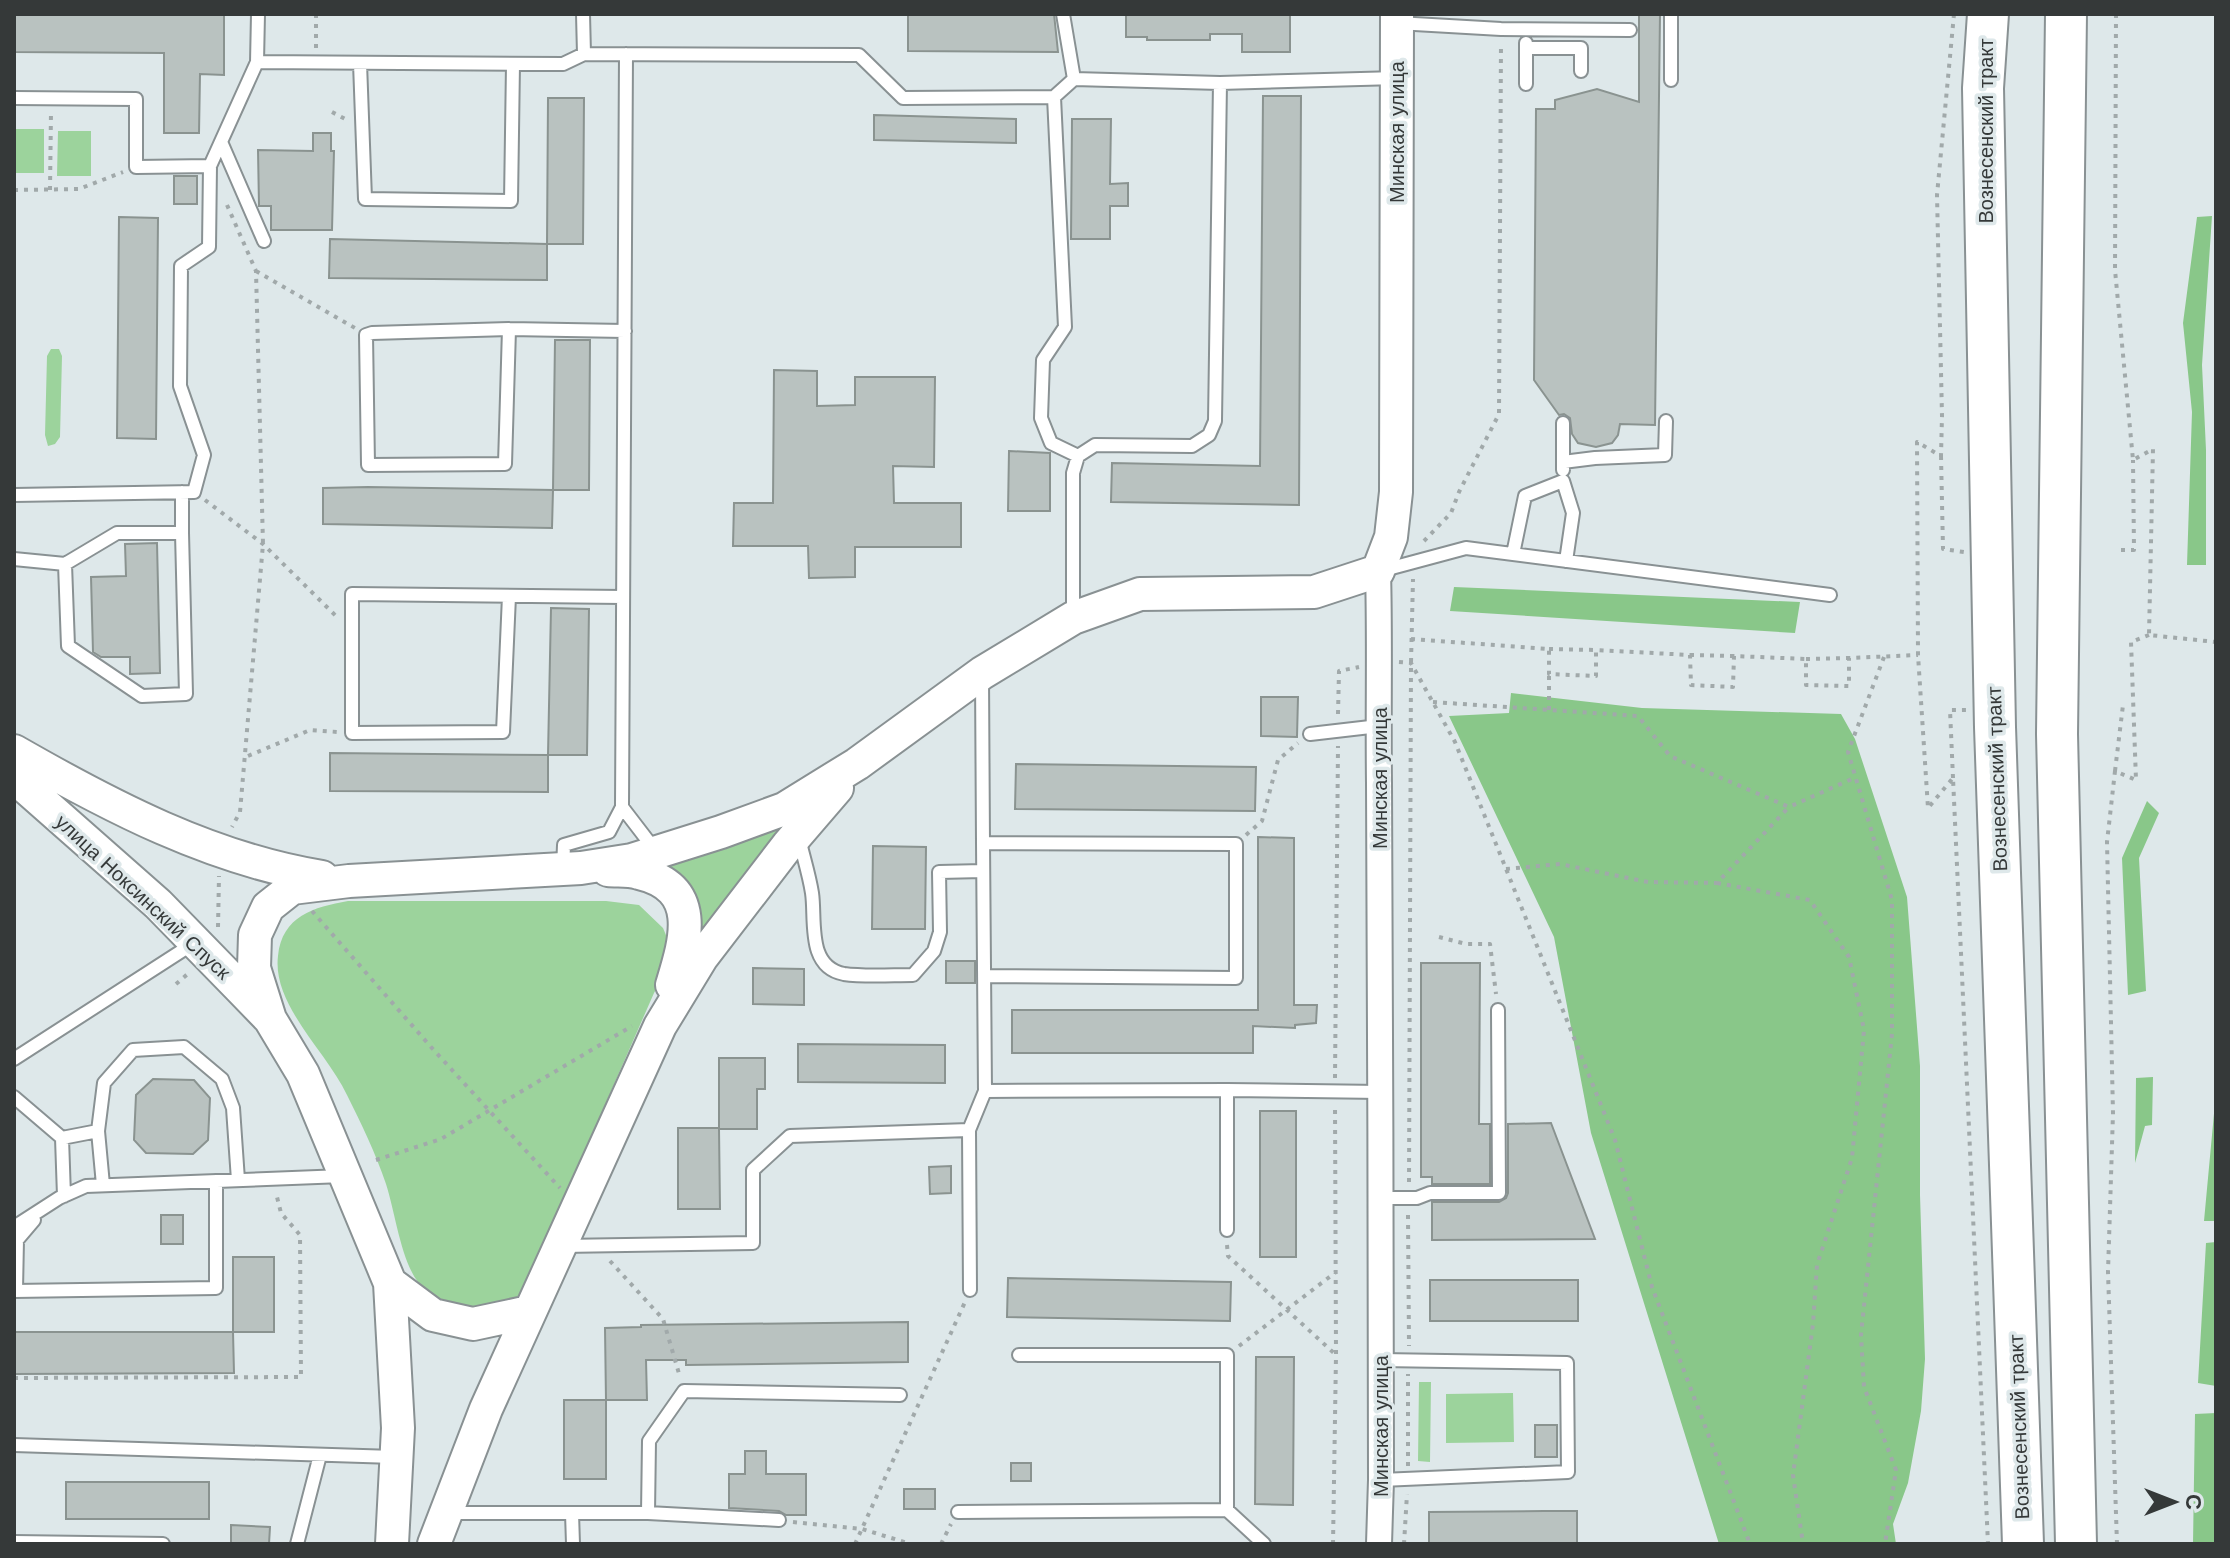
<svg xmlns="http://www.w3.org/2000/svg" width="2230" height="1558" font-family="'Work Sans',sans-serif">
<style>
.green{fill:#9cd39c}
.forest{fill:#89c789}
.building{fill:#b9c2c0;stroke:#8a9390;stroke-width:2}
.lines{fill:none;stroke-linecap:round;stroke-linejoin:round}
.service-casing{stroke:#899193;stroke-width:16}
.minor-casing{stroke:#899193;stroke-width:28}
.tertiary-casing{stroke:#899193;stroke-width:36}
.primary-casing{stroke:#899193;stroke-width:44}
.path{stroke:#a1a9aa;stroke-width:4;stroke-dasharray:4 6;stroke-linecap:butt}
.service{stroke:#fff;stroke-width:12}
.minor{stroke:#fff;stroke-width:24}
.tertiary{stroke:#fff;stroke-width:32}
.primary{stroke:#fff;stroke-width:40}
.labels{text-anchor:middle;stroke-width:7;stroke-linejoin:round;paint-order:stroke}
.street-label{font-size:20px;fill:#353939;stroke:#dee8ea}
</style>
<rect width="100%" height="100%" fill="#dee8ea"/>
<!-- green -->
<path class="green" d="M14,129H44V173H14Z
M58,131H91V176H57Z
M51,349H59L62,356L60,437L55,444L48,446L45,435L47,356Z
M794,818L689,962L653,867L764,834Z
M348,901H606L639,905L663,928L671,947L669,965L654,993L524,1290C515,1300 504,1311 489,1312C482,1313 454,1307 447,1304C438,1300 424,1290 418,1282C401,1260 395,1212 386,1184C376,1154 361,1123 347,1095C327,1052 272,1005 278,956C282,916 314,907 348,901Z
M1419,1382H1431L1430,1462L1418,1461Z
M1513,1393L1514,1442L1446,1443V1394Z"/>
<!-- forest -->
<path class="forest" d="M2212,216L2202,365L2206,450V565H2187L2192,412L2183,323L2197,217Z
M1454,587L1800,602L1795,633L1450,611Z
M1511,693L1642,708L1841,714L1855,739L1907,897L1920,1066V1195L1925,1359L1921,1411L1908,1483L1893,1524L1896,1544H1719L1591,1133L1554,937L1449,716L1509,713Z
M2147,801L2159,813L2139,858L2146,991L2128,995L2122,858Z
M2153,1077L2152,1125L2145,1126L2135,1163L2136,1078Z
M2216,1092V1221H2204Z
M2216,1242V1386L2198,1383L2206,1243Z
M2216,1413V1544H2193L2195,1414Z"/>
<!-- building -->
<path class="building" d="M14,14H224V75L200,74L199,133H164V53L14,52Z
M908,14H1054L1058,52L908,51Z
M1126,14H1290V52H1242V34H1210V40H1147V37H1126Z
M1639,14H1660L1655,425L1620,424L1618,435L1612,443L1596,447L1578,443L1572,434L1570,418L1564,414L1559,415L1534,380L1536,109H1555V100L1597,89L1639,102Z
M1263,96H1301L1299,505L1111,502L1112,463L1260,466Z
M548,98H584L583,244H547Z
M874,115L1016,119V143L874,140Z
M1072,119H1111L1110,184L1128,183V206H1110V239H1071Z
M313,133H331V151H334L332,230H271V206H259L258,150L313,151Z
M174,176H197V204H174Z
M119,217L158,218L156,439L117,438Z
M330,239L547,244V280L329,278Z
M555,340H590L589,490H553Z
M774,370L817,371V406L855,405V377H935L934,467L893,466L894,503H961V547H855V577L809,578L808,546H733L734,503H773Z
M1009,451L1050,453V511H1008Z
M368,487L553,490L552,528L323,524V488Z
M157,543L160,673L130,674V657H101L93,652L91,577L126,576L125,544Z
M551,608L589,609L587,755H548Z
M1261,697H1298L1297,737L1261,736Z
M330,753L548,755V792L330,791Z
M1016,764L1256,767L1255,811L1015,809Z
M1258,837L1294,838V1005H1317L1316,1023L1295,1025V1028L1253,1026V1053H1012V1010H1258Z
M873,846L926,847L925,929H872Z
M946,961H975V983H946Z
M1421,963H1480L1479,1124H1490V1184H1432V1177H1421Z
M753,968L804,969V1005L753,1004Z
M798,1044L945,1045V1083L798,1082Z
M719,1058H765V1089H757V1129H719L720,1209H678V1128H719Z
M153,1079L194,1080L210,1098L208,1140L193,1154L146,1153L134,1140L136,1095Z
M1260,1111H1296V1257H1260Z
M1551,1123L1595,1239L1432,1240V1202H1499L1506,1198L1508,1193V1124Z
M951,1166V1193L930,1194L929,1167Z
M161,1215H183V1244H161Z
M233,1257H274V1332H233Z
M1008,1278L1231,1282L1230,1321L1007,1317Z
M1430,1280H1578V1321H1430Z
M908,1322V1362L686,1365V1360H646L647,1400H606L605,1328L641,1327V1325Z
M14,1332H233L234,1373L14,1374Z
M1256,1357H1294L1293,1505L1255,1504Z
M564,1400H606V1479H564Z
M1535,1425H1557V1457H1535Z
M745,1451H766V1474H806V1515H786L779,1511L729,1508V1474H745Z
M1011,1463H1031V1481H1011Z
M66,1482H209V1519H66Z
M904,1489H935V1509H904Z
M1544,1511H1577V1544H1429V1512Z
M231,1525L270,1527L269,1544H231Z"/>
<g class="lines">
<defs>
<path id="service" d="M258,14L257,62L563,64L584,54
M583,14L584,54L859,55L903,98L1054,97
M1063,14L1074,79L1220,83L1215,421L1209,435L1192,446L1095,445L1078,456L1073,473V618
M1671,14V80
M1397,23L1501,29L1630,30
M1526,43V84
M1526,48H1581V71
M360,63L365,199L511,201L513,64
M1074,79L1054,97L1065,327L1043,360L1041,418L1051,443L1078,456
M1220,83L1397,78
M14,98L136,99V167L210,166L257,62
M221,142L264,241
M509,329L505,464L368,465L366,335L372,333L509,329L625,331
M1563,423V470
M1563,462L1595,458L1665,455L1666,421
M182,492V533
M14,495L194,492L204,455L180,386L181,266L209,247L210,166
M1513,554L1525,496L1563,481L1573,513L1566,561
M14,559L65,564L117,533H182L186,694L142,696L68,646L65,564
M1384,570L1466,548L1830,595
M509,596L503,732L352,733V594L623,597
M982,676L983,843L1236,844V978L984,976
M1310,734L1379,726
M622,807L655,850
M799,838C803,856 809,874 812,893C816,919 806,967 844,974C864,977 892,975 913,975L934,951L940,932L939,872L983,871
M563,869L564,845L609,832L622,807L626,54
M14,1059L194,943
M1227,1090V1230
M985,1091L1227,1090L1381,1092
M14,1097L62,1138L98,1131L103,1185
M98,1131L104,1083L133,1050L184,1047L222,1079L233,1108L238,1180
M62,1138L64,1196
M1381,1198H1417L1430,1193H1499L1498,1010
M14,1227L59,1198L86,1186L343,1176
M562,1246L753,1243V1170L790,1136L969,1130
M16,1290L17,1240L34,1220
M970,1290L969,1130L985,1091L983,843
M14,1291L216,1288V1181
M1019,1355H1227V1510
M1381,1360L1567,1363L1568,1472L1381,1480
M14,1445L394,1457
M958,1512L1227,1510L1264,1544
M450,1513H648L779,1520
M572,1513L573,1544
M648,1513L649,1441L684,1391L900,1395
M14,1542L163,1544
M297,1544L320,1455"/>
<path id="minor" d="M1378,571C1380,642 1378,713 1379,783C1381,1015 1380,1248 1381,1480L1379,1544"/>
<path id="tertiary" d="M14,751C110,806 211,859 322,877
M14,777L158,904L239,987L270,1019L303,1074L390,1283L398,1428L392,1544
M608,870C618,871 630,870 639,873C702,888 686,939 672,985
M270,1019L254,968L255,935L268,907L292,888L349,881L581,868L632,860L721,832L784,809L857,764L982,673L1073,618L1140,594L1314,592L1378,571L1391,537L1396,492L1397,14
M390,1283L433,1315L473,1324L529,1312
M434,1544L486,1409L660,1026L702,957L788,845L837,788"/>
<path id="primary" d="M1988,14L1983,88L1995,727L2023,1544
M2066,14L2057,734L2076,1544"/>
</defs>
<!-- service casing -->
<use href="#service" class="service-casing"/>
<!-- minor casing -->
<use href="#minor" class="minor-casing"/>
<!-- tertiary casing -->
<use href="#tertiary" class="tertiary-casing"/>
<!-- primary casing -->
<use href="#primary" class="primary-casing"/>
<!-- path -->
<path class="path" d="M316,14V48
M1954,14L1937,195L1942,416L1941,456L1917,442L1918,655L1928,808L1953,778L1988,1544
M2116,14L2115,270L2133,460L2153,449L2149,635L2216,642
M332,112L347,120
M14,190L79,189L123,172
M50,190L51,112
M227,205L256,271L263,544L240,812L232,827
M256,271L355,328
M1941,456L1943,549L1964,552
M205,500L263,544L336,616
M1424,541L1451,513L1459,492L1499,414L1501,43
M2121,550H2134L2133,460
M1411,639L1549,649V674L1596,676V650L1690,655L1691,685L1733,687L1734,656L1806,659V685L1849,686V658L1918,655
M1549,649L1595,650
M1690,655L1734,656
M1884,657L1848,752L1892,900V1034L1861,1335L1864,1387L1896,1470L1885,1544
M1806,659L1849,658
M1399,662L1411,663L1455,742L1615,1140L1652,1287L1750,1544
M1433,702L1638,716L1670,756L1789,807L1854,778
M1549,710V674
M1338,714L1339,671L1359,667
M248,756L310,730L338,732
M2115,771L2123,705
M1953,778L1950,710H1968
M1246,835L1262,821L1278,760L1298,743
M1506,869L1560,864L1648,882L1717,883L1789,807
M1717,883L1810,900L1849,957L1864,1030L1852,1158L1817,1265L1813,1324L1793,1475L1803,1544
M312,911L431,1047L560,1188
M218,927L219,876
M1439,937L1466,944H1490L1496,994
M176,984L190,972
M1335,1078L1338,746
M376,1160L441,1139L632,1026
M1409,1182L1411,663L1413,579
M1408,1215L1409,1346
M1227,1245L1228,1256L1336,1355
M610,1261L663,1319L680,1377
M1239,1346L1336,1272
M14,1378L301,1377L300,1235L281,1213L276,1193
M1408,1466V1374
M793,1522L862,1529L911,1544
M855,1544L965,1302
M941,1544L951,1524
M1333,1544L1336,1355L1335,1106
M1404,1544L1407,1494
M2117,1544L2108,1272L2113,1113L2107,842L2115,771L2136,780L2131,642L2149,635"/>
<!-- service -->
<use href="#service" class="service"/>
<!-- minor -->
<use href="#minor" class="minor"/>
<!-- tertiary -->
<use href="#tertiary" class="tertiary"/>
<!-- primary -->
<use href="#primary" class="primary"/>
</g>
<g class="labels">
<!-- street labels -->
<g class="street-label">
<text transform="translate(1986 131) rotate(-90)" y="7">Вознесенский тракт</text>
<text transform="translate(1397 132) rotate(-90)" y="7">Минская улица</text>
<text transform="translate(1380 778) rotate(-90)" y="7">Минская улица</text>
<text transform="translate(1997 779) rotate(-92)" y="7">Вознесенский тракт</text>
<text transform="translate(143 897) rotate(43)" y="7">улица Ноксинский Спуск</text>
<text transform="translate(1381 1426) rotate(-90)" y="7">Минская улица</text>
<text transform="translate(2019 1427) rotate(-92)" y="7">Вознесенский тракт</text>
</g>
</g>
<!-- border -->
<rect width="2230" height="1558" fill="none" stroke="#353939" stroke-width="32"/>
<!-- north arrow -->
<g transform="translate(2174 1502) rotate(90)" stroke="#dee8ea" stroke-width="6" paint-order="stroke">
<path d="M0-6L14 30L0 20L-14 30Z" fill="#353939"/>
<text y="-12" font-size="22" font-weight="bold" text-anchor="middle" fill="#353939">С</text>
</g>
</svg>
